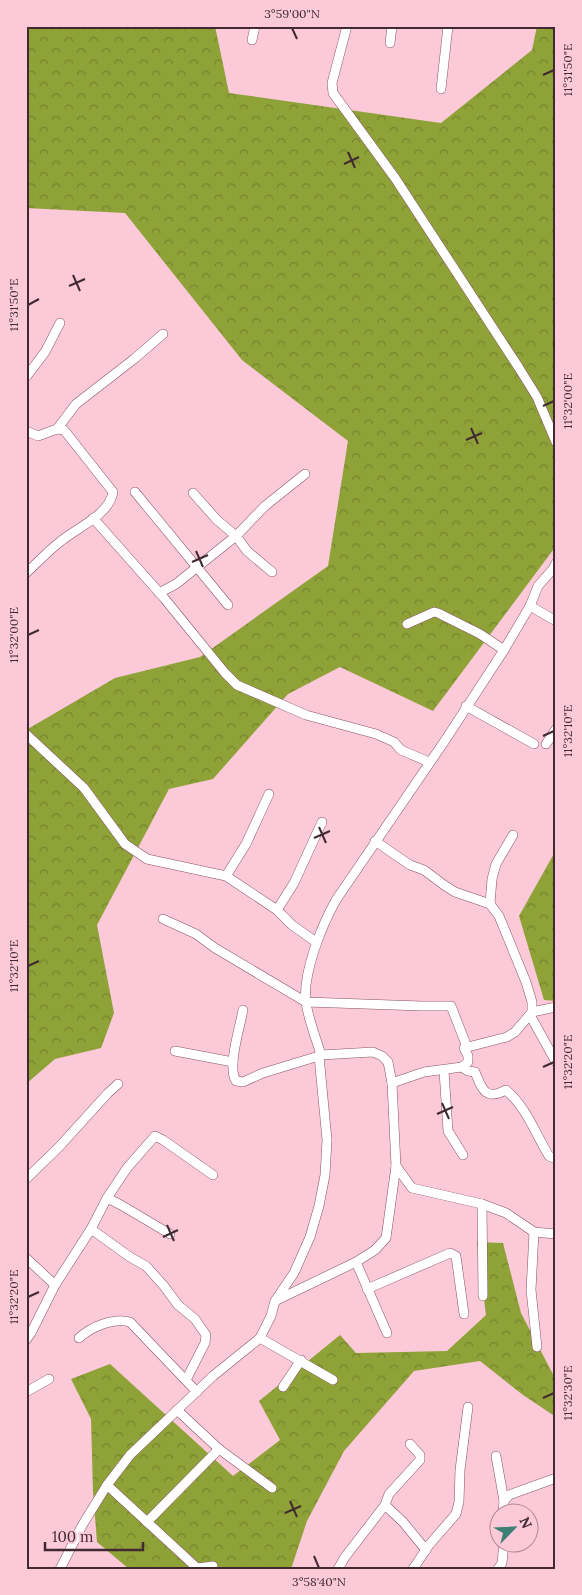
<svg xmlns="http://www.w3.org/2000/svg" width="582" height="1595" font-family="Lora,serif">
	<defs>
		<pattern id="forest-crowns" width="20" height="18" patternUnits="userSpaceOnUse" patternTransform="scale(1.25)"><rect width="20" height="18" fill="#8fa237"/><path d="M2 6a3 3 0 1 1 6 0M12 15a3 3 0 1 1 6 0" fill="none" stroke="#76842f"/></pattern>
	</defs>
	<rect width="100%" height="100%" fill="#fbc9d8"/>
	<g fill="url(#forest-crowns)">
		<polygon points="26,26 215,26 229,93 441,123 532,50 537,26 556,26 556,546 433,711 340,667 288,694 213,779 169,789 97,925 114,1013 101,1048 55,1059 26,1084 26,730 115,678 200,657 328,566 348,441 242,360 125,213 26,208"/>
		<polygon points="556,850 556,1001 544,1000 519,916"/>
		<polygon points="477,1242 503,1243 521,1313 556,1380 556,1417 523,1395 480,1361 414,1371 344,1451 307,1521 291,1569 129,1569 97,1542 93,1492 91,1419 71,1379 110,1364 233,1476 280,1440 259,1401 340,1335 356,1353 447,1351 486,1315"/>
	</g>
	<g fill="none" stroke-linecap="round" stroke-linejoin="round">
		<g stroke="#875364" stroke-width="10">
			<g id="minor">
				<polyline points="347,26 332,83 333,93 395,178 519,368 537,397 556,442"/>
				<polyline points="252,40 255,26"/>
				<polyline points="390,43 392,26"/>
				<polyline points="441,89 448,26"/>
				<polyline points="26,377 45,352 60,323"/>
				<polyline points="57,429 76,404 134,359 163,334"/>
				<path d="M26,431L38,436L57,429L64,430L113,492C109,515 78,527 61,541C49,550 38,562 26,573"/>
				<polyline points="135,492 228,605"/>
				<polyline points="193,493 217,520 236,536 247,551 272,572"/>
				<polyline points="93,518 164,598 225,673 237,685 306,715 376,734 394,742 401,750 429,762"/>
				<polyline points="159,593 176,584 236,536 265,506 305,474"/>
				<polyline points="530,606 556,621"/>
				<polyline points="407,624 434,612 438,613 480,634 504,650"/>
				<polyline points="466,706 534,744"/>
				<polyline points="26,734 84,788 125,844 147,859 226,876 277,910 292,925 316,942"/>
				<polyline points="546,744 556,729"/>
				<polyline points="375,841 410,865 424,870 444,885 455,892 490,904 499,916 526,982 532,1002 532,1012 515,1032 507,1037 464,1048 468,1056 468,1062 462,1067"/>
				<polyline points="226,876 246,844 269,794"/>
				<polyline points="490,904 492,879 496,864 513,835"/>
				<polyline points="277,910 294,883 322,822"/>
				<polyline points="163,919 196,934 215,948 306,1002 422,1006 451,1006 467,1047"/>
				<path d="M243,1010C240,1027 227,1067 236,1081L243,1082L263,1073L319,1056"/>
				<polyline points="532,1012 556,1007"/>
				<polyline points="530,1015 556,1062"/>
				<polyline points="175,1051 233,1062"/>
				<polyline points="444,1071 448,1131 463,1155"/>
				<path d="M392,1083L424,1072L462,1067L468,1071L475,1072C482,1089 485,1101 506,1090C527,1108 535,1133 549,1156L556,1159"/>
				<polyline points="396,1166 412,1188 482,1204 506,1213 534,1232 556,1234"/>
				<polyline points="26,1179 59,1147 108,1093 118,1084"/>
				<polyline points="107,1198 121,1205 170,1234"/>
				<polyline points="482,1204 483,1296"/>
				<polyline points="91,1229 130,1257 146,1266 164,1286 178,1305 195,1319 206,1335 205,1343 186,1380"/>
				<polyline points="534,1232 531,1290 537,1347"/>
				<polyline points="26,1258 55,1285"/>
				<polyline points="356,1262 387,1333"/>
				<polyline points="367,1289 450,1253 456,1256 464,1314"/>
				<polyline points="277,1300 356,1262 375,1250 386,1238 396,1166 392,1083 388,1062 382,1056 373,1052 321,1055"/>
				<path d="M79,1338C91,1327 114,1317 130,1322L197,1392"/>
				<polyline points="260,1338 333,1380"/>
				<polyline points="26,1340 31,1333 55,1285 91,1229 107,1198 127,1168 155,1136 163,1140 213,1175"/>
				<polyline points="283,1387 301,1360"/>
				<polyline points="26,1392 49,1379"/>
				<polyline points="177,1410 219,1449 272,1488"/>
				<polyline points="496,1456 504,1501"/>
				<polyline points="107,1485 197,1568 213,1566"/>
				<polyline points="385,1505 403,1522 426,1550"/>
				<polyline points="503,1512 504,1501 509,1495 556,1478"/>
				<polyline points="147,1522 219,1449"/>
				<path d="M60,1569L83,1524L107,1485L130,1455L213,1376L260,1338L271,1316L275,1301L294,1273L310,1237L319,1206L325,1175L327,1140L319,1056L321,1055C316,1038 309,1021 306,1003C302,974 322,925 336,900L446,739L504,650L530,606L538,586L553,569L556,563"/>
				<polyline points="338,1569 345,1557 385,1505 389,1494 420,1460 420,1455 410,1444"/>
				<polyline points="413,1569 429,1545 456,1514 459,1502 460,1470 468,1407"/>
				<polyline points="498,1569 502,1563 504,1542"/>
			</g>
		</g>
		<use href="#minor" stroke="#fff" stroke-width="9"/>
	</g>
	<path fill="none" stroke="#412931" stroke-width="2" d="M292,28L297,39M543,75L554,70M348,152L355,168M344,164L359,157M73,275L80,291M69,286L85,279M28,305L39,299M543,406L554,401M471,428L478,444M466,440L482,433M196,551L203,567M192,562L208,555M28,635L39,630M543,736L554,731M319,827L326,843M314,838L330,831M28,966L39,961M543,1067L554,1062M442,1103L449,1119M437,1114L453,1107M167,1225L174,1241M163,1237L178,1230M28,1297L39,1292M543,1398L554,1393M290,1501L297,1517M285,1513L301,1506M314,1556L319,1568"/>
	<rect width="582" height="1595" fill="none" stroke="#fbc9d8" stroke-width="55"/>
	<g transform="translate(514 1528) rotate(66)"><circle r="24" fill="#fbc9d8" stroke="#b18995"/>
	<path d="M0-4L9 19L0 12L-9 19Z" fill="#3d8073"/>
	<text y="-8" font-size="14" font-weight="bold" text-anchor="middle" fill="#412931">N</text>
	</g>
	<path d="M45 1542v8h98v-8" fill="none" stroke="#412931" stroke-width="2.5"/>
	<text x="52" y="1542" font-size="15" fill="#412931" stroke="#fbc9d8" stroke-width="4" paint-order="stroke">100 m</text>
	<rect x="28" y="28" width="526" height="1540" fill="none" stroke="#412931" stroke-width="2"/>
	<g font-size="12" text-anchor="middle" fill="#412931">
		<text x="292" y="18">3°59'00"N</text>
		<text transform="translate(568 70) rotate(-90)" y="4">11°31'50"E</text>
		<text transform="translate(14 305) rotate(-90)" y="4">11°31'50"E</text>
		<text transform="translate(568 401) rotate(-90)" y="4">11°32'00"E</text>
		<text transform="translate(14 635) rotate(-90)" y="4">11°32'00"E</text>
		<text transform="translate(568 731) rotate(-90)" y="4">11°32'10"E</text>
		<text transform="translate(14 966) rotate(-90)" y="4">11°32'10"E</text>
		<text transform="translate(568 1062) rotate(-90)" y="4">11°32'20"E</text>
		<text transform="translate(14 1297) rotate(-90)" y="4">11°32'20"E</text>
		<text transform="translate(568 1393) rotate(-90)" y="4">11°32'30"E</text>
		<text x="319" y="1586">3°58'40"N</text>
	</g>
</svg>
